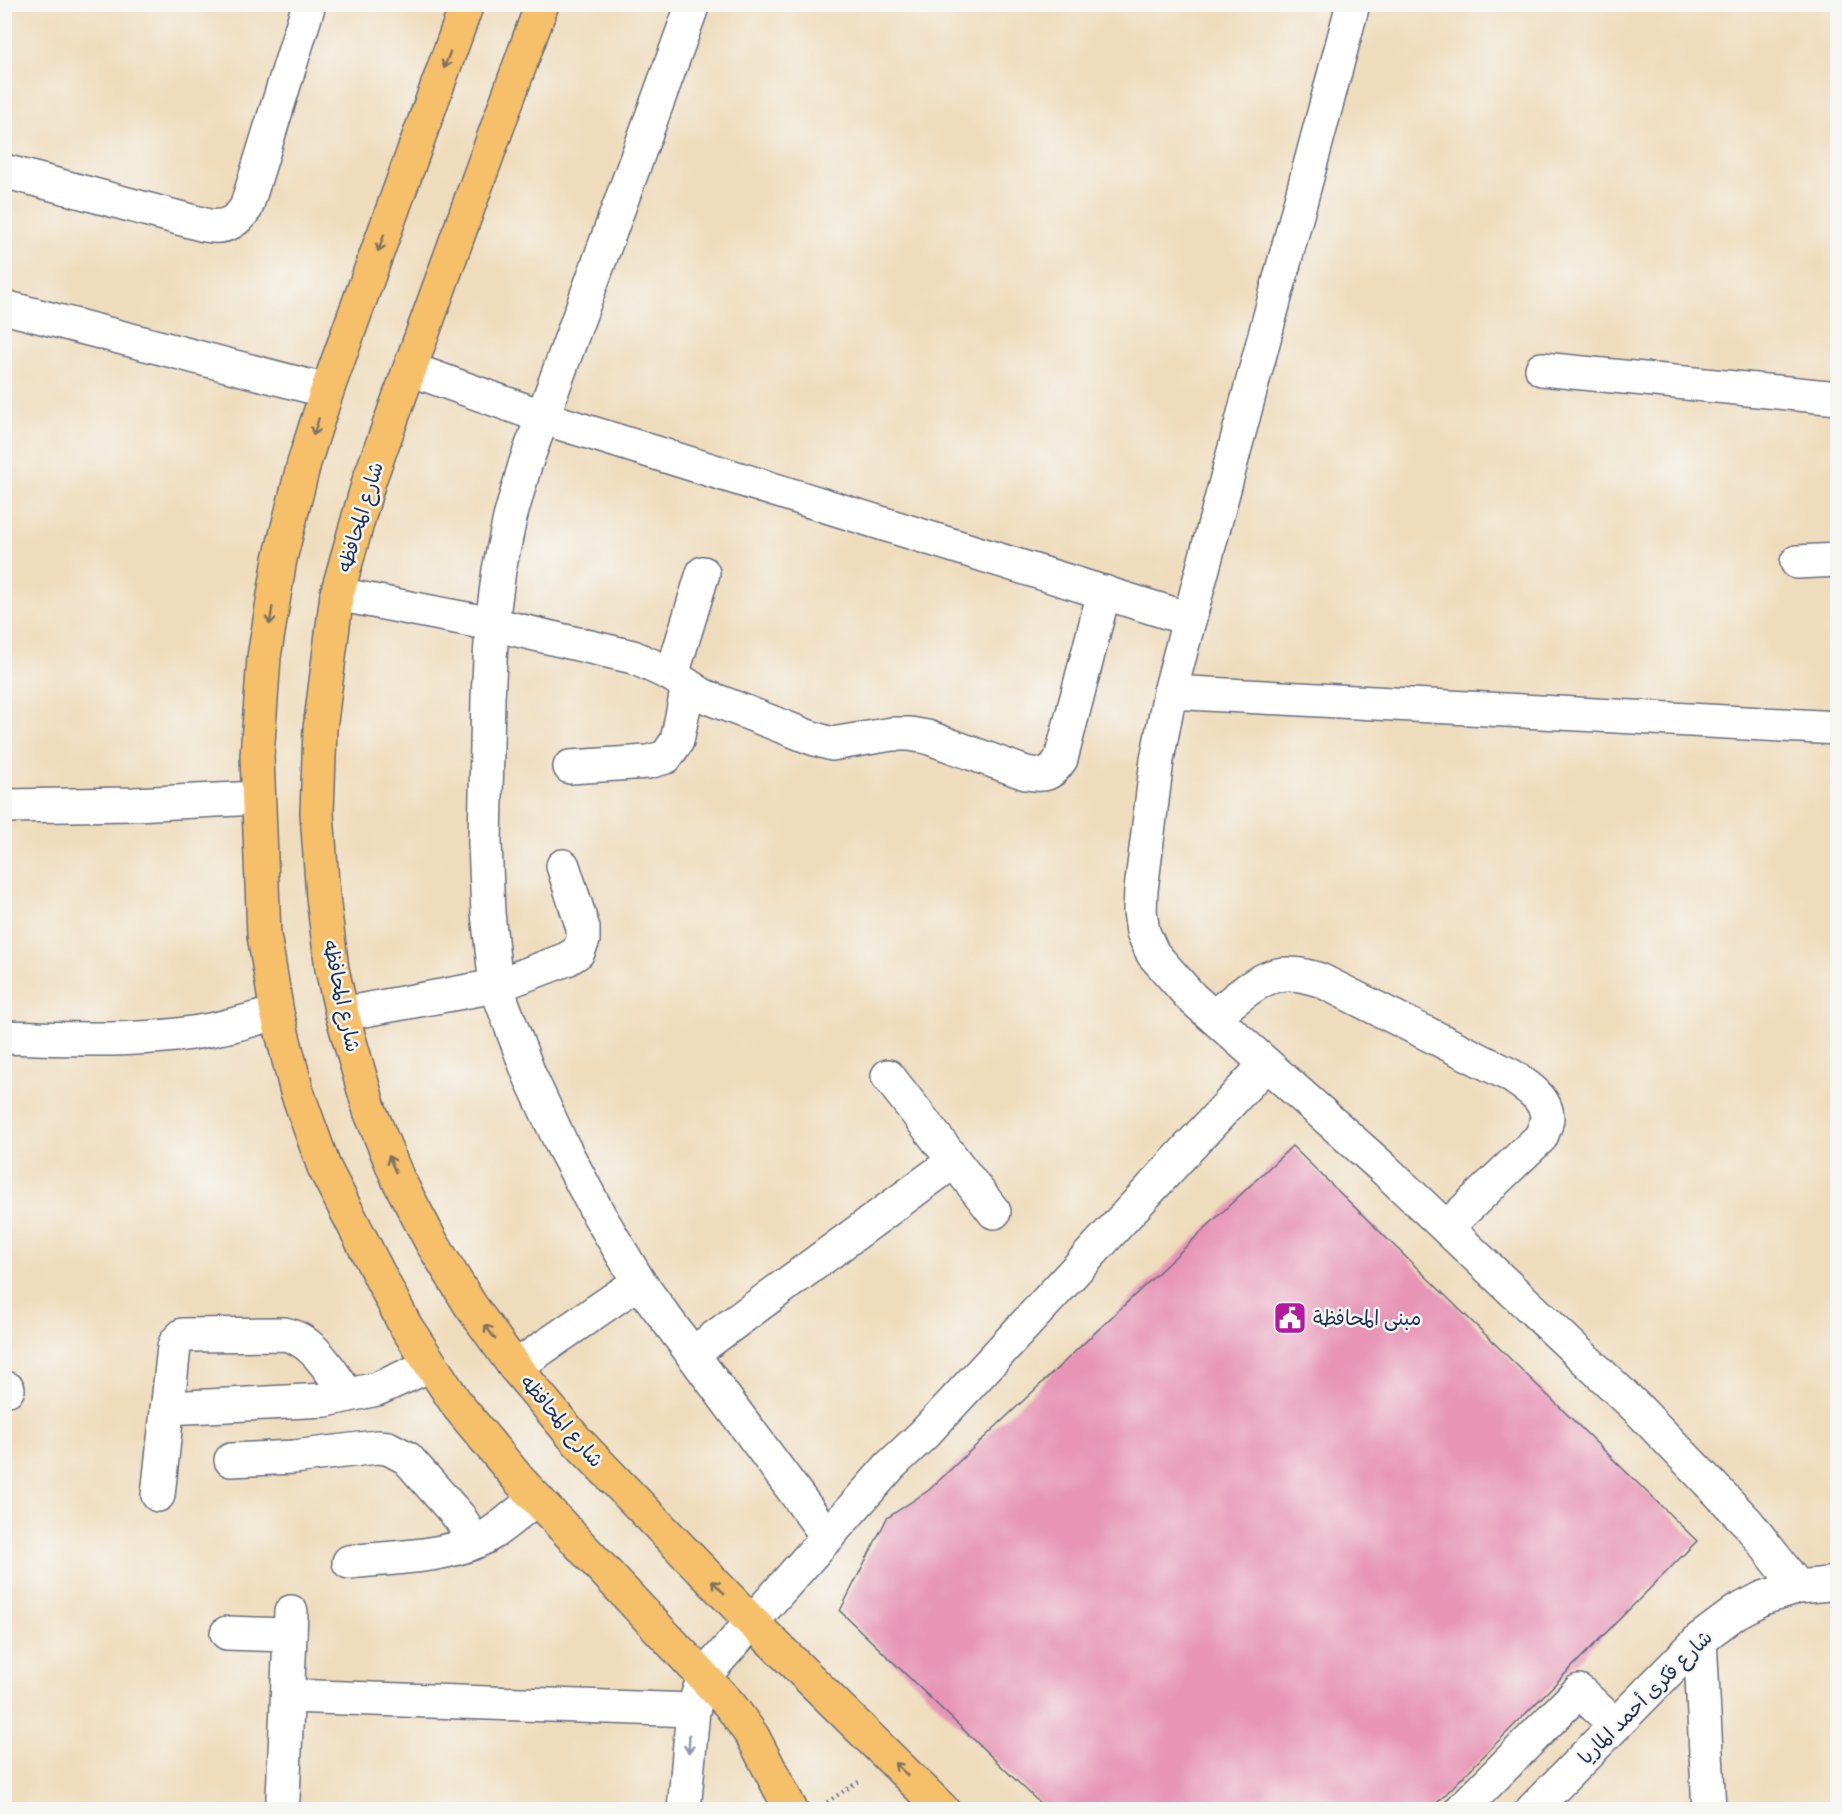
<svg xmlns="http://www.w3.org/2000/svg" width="1842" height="1814" font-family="Dekko,'Playpen Sans Arabic',sans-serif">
	<rect width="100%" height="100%" fill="#f6f6f2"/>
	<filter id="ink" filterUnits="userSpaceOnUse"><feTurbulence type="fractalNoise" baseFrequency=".0167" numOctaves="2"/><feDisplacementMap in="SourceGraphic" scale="12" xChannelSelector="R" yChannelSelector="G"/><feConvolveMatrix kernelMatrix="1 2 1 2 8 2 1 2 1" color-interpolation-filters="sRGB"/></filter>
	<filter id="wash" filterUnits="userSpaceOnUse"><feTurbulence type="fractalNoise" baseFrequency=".008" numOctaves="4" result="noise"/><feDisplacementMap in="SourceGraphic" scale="24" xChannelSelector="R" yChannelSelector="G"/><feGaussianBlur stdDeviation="1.35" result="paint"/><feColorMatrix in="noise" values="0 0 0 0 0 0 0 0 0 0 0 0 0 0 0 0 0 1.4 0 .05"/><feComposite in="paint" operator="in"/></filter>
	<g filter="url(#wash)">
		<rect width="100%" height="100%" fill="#efdcbc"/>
		<g id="blocks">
			<polygon fill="#e794b5" points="1292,1146 1697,1541 1430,1810 1047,1810 840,1611 887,1518 929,1490"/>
		</g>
	</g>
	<g filter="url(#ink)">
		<use href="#blocks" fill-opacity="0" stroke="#656c7f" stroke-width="1.5"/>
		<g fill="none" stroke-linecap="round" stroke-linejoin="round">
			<g stroke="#656c7f" stroke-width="36">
				<g id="minor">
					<polyline points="693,4 525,465 510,518 499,570 492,624 488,698 485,843 488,913 496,986 529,1074 561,1143 599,1215 639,1282 828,1537"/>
					<polyline points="1353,4 1170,692 1157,760 1141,890 1140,911 1143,932 1153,954 1191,997 1383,1168 1638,1409 1747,1522 1798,1587"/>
					<path d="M4,171L205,225C223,229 235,224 246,208L309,4"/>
					<polyline points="4,307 327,391"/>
					<polyline points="410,369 563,424 1189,619"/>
					<polyline points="1542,369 1838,398"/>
					<polyline points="1797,562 1838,560"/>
					<path d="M337,594L492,624L633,657L672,675L702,695L812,738L832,744L892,734H910L927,737L1026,773C1046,776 1050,775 1061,759L1104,592"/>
					<polyline points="672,675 703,573"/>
					<polyline points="1170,692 1838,728"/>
					<polyline points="570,767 648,762 666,757 677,741 688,686"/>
					<polyline points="4,806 134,804 258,798"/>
					<polyline points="342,1014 496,986 567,959 578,952 583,940 583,928 563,866"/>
					<path d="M1214,1016C1233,1002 1254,980 1278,975C1292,972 1307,976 1320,980L1510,1075C1525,1085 1547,1098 1547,1118C1547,1124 1543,1131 1541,1137L1447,1227"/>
					<path d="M4,1037C72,1039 153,1043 219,1028C238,1024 258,1018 277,1013"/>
					<polyline points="888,1076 994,1212"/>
					<polyline points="692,1354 954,1161"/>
					<polyline points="515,1367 639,1282"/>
					<polyline points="4,1388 8,1389"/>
					<polyline points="167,1408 326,1400 377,1389 431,1365"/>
					<polyline points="231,1460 294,1457 377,1447 388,1448 407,1458 460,1518 467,1530 470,1544"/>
					<path d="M158,1495L174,1347L176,1342L183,1335L284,1334C314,1339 331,1373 348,1395"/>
					<path d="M349,1562C392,1557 451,1558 489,1535C505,1525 521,1511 536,1498"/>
					<polyline points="227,1633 290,1635"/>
					<polyline points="1700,1639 1709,1810"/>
					<polyline points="288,1696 693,1710"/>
					<polyline points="283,1798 291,1612"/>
					<polyline points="684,1810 693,1710 704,1676 890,1466 924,1434 1266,1064"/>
					<polyline points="1461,1810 1579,1691 1615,1725"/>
					<polyline points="1532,1810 1700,1639 1736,1612 1763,1598 1798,1587 1838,1583"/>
				</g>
			</g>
			<g stroke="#656c7f" stroke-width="36">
				<g id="major">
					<polyline points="467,4 327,391 304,463 280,559 264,657 257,756 264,935 277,1013 297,1092 324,1167 405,1325 458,1406 520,1481 730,1705 753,1737 791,1810"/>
					<polyline points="542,4 369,481 337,594 320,729 317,813 323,897 332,969 342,1014 370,1111 398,1179 432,1243 471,1306 515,1367 577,1441 751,1621 943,1810"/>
				</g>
			</g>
			<polyline stroke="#656c7f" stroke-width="4" stroke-dasharray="1.5 4.5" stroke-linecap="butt" points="827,1802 861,1780"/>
			<use href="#minor" stroke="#fff" stroke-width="33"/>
			<use href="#major" stroke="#f6c06b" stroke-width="33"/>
		</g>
		<defs><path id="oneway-shaft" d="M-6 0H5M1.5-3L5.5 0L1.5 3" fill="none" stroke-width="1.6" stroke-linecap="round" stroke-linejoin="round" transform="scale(1.5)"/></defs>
		<g stroke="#7e7064">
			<use href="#oneway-shaft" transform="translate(447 60) rotate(110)"/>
			<use href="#oneway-shaft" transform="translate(381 243) rotate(110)"/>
			<use href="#oneway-shaft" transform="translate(316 427) rotate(108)"/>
			<use href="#oneway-shaft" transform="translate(271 616) rotate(99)"/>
			<use href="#oneway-shaft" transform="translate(392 1164) rotate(-113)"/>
			<use href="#oneway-shaft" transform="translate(490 1332) rotate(-126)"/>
			<use href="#oneway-shaft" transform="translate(718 1587) rotate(-134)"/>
			<use href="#oneway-shaft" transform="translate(901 1769) rotate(-136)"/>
		</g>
		<use stroke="#8d97ae" href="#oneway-shaft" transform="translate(689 1744) rotate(93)"/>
	</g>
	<defs>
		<g id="civic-square" transform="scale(1.725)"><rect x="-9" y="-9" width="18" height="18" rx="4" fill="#b5179e" stroke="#f6f6f2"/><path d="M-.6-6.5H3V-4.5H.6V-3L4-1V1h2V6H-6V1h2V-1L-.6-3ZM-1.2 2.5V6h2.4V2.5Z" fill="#fff"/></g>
	</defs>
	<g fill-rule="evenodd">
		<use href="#civic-square" x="1290" y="1318"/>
	</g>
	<g text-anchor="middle" stroke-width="5" stroke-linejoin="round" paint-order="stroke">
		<g font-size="20" fill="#1b2f5e" stroke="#f6f6f2">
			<text transform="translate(360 517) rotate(-73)" y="7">شارع المحافظه</text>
			<text transform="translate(342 996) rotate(78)" y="7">شارع المحافظه</text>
			<text transform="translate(562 1421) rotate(49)" y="7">شارع المحافظه</text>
			<text transform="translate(1645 1697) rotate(-45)" y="7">شارع فكرى أحمد الماريا</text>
		</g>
		<g font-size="20" fill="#1b2f5e" stroke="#f6f6f2" text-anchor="start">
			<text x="1313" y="1325">مبنى المحافظة</text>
		</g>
	</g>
	<rect width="1842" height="1814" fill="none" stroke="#f6f6f2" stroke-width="24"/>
</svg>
